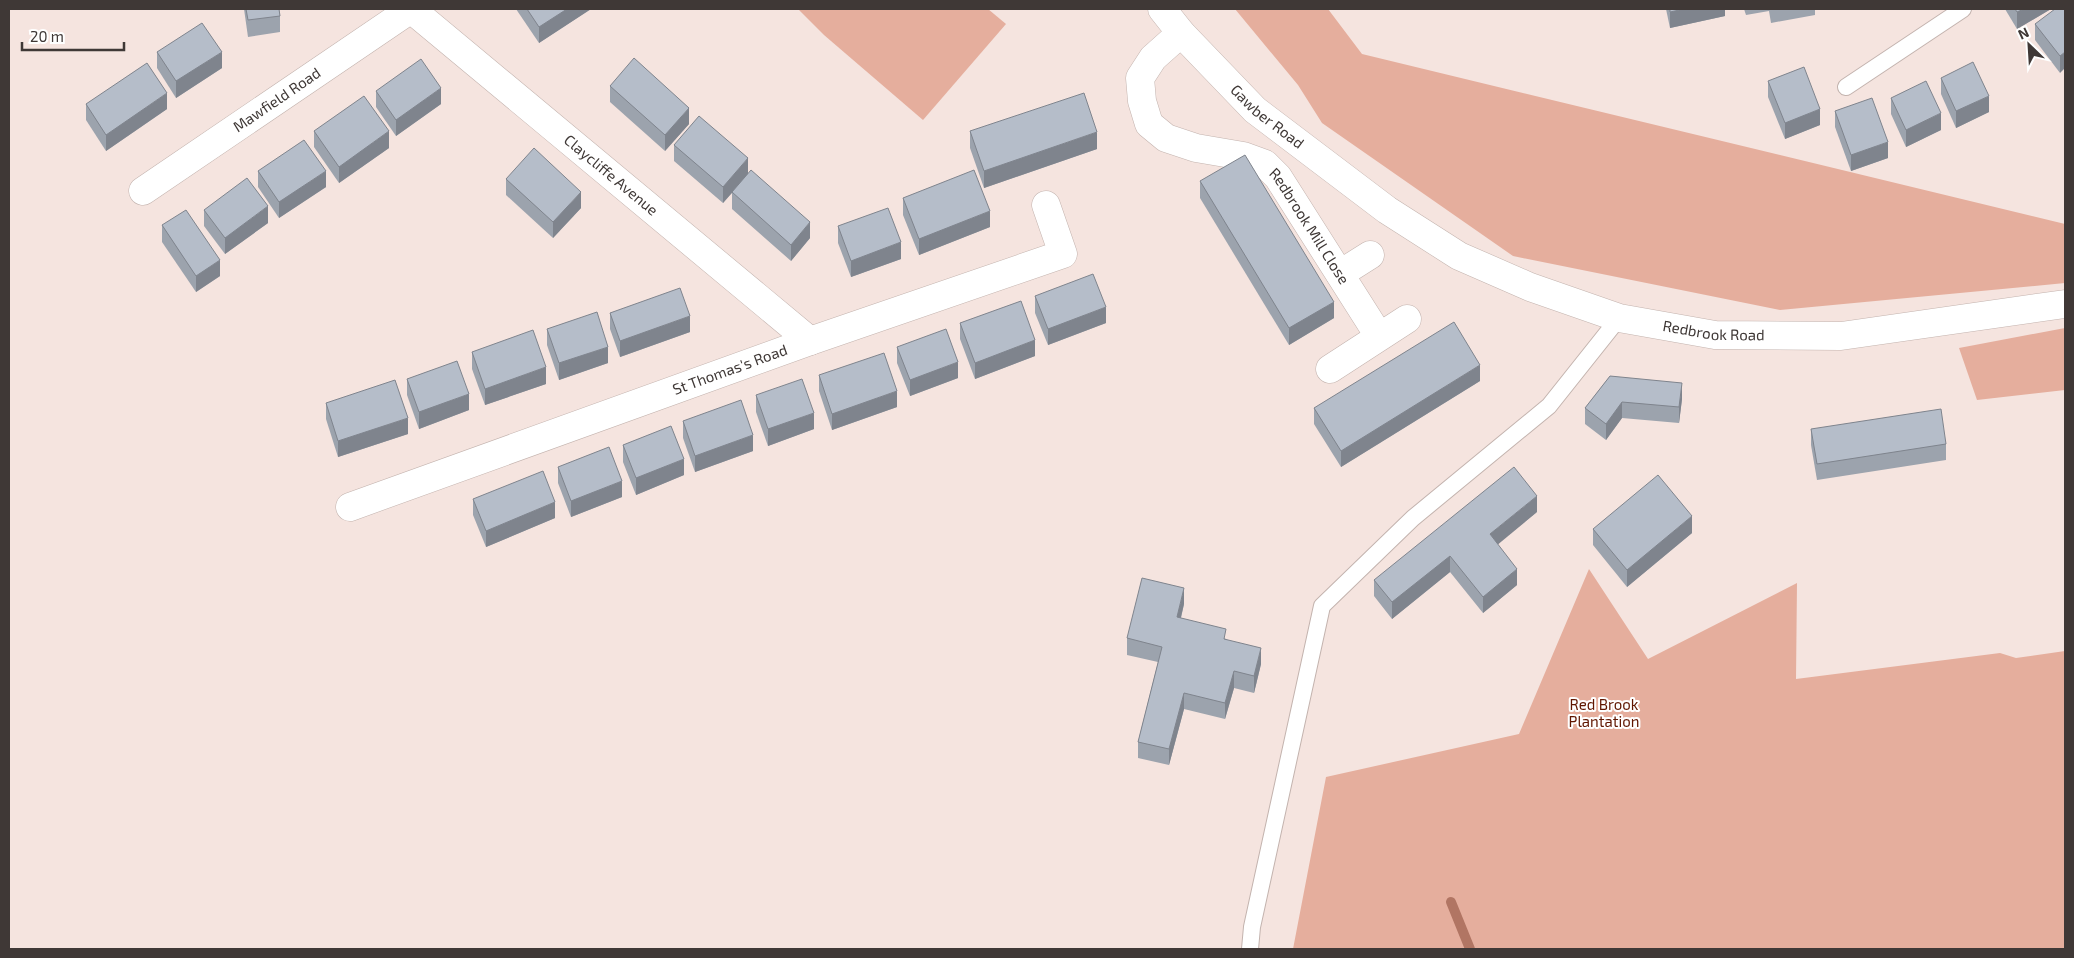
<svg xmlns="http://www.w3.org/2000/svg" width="2074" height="958" font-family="'Exo 2',sans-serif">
	<rect width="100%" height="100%" fill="#f5e4df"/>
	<g fill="#e5ae9d">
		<polygon points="798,9 988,9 1006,24 923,120 824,35"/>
		<polygon points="1235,9 1328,9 1362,54 2065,224 2065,283 1780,310 1513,256 1322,123 1298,85"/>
		<polygon points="2065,328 2065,390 1977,400 1959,348"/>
		<polygon points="1589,569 1648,659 1797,583 1796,679 2000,653 2016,658 2065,651 2065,949 1293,949 1326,777 1519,734"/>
	</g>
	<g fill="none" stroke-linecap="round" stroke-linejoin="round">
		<polyline stroke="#b17563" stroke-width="10" points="1451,902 1470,949"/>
		<g stroke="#c3b3ae" stroke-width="18">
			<g id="service">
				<polyline points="1846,87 1963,9"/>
				<polyline points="1250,949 1252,927 1322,606 1413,518 1549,406 1619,318"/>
			</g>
		</g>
		<g stroke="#c3b3ae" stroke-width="29">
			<g id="minor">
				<path id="s1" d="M411,9L810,341"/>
				<path id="s2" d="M1181,33L1153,58L1140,78L1142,101L1149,124L1166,138L1196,148L1243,156L1265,164L1278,177L1379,336"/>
				<path id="s3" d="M143,191L411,9"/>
				<polyline points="1340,274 1370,255"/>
				<polyline points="1330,369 1407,319"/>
				<path id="s4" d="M350,507L810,341L1063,254L1046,205"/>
			</g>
		</g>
		<g stroke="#c3b3ae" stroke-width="29">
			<g id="tertiary">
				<path id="s5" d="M1162,9L1181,33L1255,110L1387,210L1459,256L1530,287L1619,318L1715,335L1841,336L2065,304"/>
			</g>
		</g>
		<use href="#service" stroke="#fff" stroke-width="16"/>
		<use href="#minor" stroke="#fff" stroke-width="28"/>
		<use href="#tertiary" stroke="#fff" stroke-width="28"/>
	</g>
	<g fill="#9ca3ad">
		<polygon points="244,9 279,9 280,16 280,32 248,37"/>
		<polygon points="516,9 591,9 539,43"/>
		<polygon points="1666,9 1725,9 1725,16 1670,28"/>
		<polygon points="1744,9 1815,9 1815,15 1771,23 1769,11 1746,15"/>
		<polygon points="2005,9 2051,9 2017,29"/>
		<polygon points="2065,9 2060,73 2035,40 2035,24"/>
		<polygon points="157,52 222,68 176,98 157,68"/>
		<polygon points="1941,78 1989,112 1956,128 1941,94"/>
		<polygon points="1768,81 1820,125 1785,139 1768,97"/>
		<polygon points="610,86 689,124 665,151 610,102"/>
		<polygon points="376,91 441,104 396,136 376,107"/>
		<polygon points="1891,98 1941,130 1906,147 1891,114"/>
		<polygon points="86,104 167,109 106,151 86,120"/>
		<polygon points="1835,111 1888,158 1851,171 1835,127"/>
		<polygon points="314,131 389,148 339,183 314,147"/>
		<polygon points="970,131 1097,149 984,188 970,148"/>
		<polygon points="674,145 748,174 810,238 791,261 732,209 732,193 723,203 674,161"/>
		<polygon points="258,171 326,187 279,218 258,187"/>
		<polygon points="506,179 581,208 553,238 506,195"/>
		<polygon points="1200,181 1334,318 1289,345 1200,198"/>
		<polygon points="903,198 990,227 919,255 903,215"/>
		<polygon points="204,210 268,223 225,254 204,226"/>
		<polygon points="162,225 220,276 196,292 162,242"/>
		<polygon points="838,226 901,259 851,277 838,243"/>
		<polygon points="1035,296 1106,323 1048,345 1035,313"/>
		<polygon points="610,313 690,332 620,357 610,329"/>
		<polygon points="960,323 1035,356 975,379 960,339"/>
		<polygon points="547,329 608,363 559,380 547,345"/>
		<polygon points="897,347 958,378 910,396 897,363"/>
		<polygon points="472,352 546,384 485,405 472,369"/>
		<polygon points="819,375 897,407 832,430 819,391"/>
		<polygon points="1610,376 1682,399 1679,423 1622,418 1606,440 1585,424 1585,408"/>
		<polygon points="407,379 469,410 419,429 407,395"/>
		<polygon points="1480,381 1341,467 1314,424 1314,408"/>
		<polygon points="756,395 814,429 768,446 756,412"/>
		<polygon points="326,403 408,434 338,457 326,419"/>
		<polygon points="683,421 753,451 695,472 683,438"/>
		<polygon points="1811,429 1946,444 1946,460 1817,480 1811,445"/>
		<polygon points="623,445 684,475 636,495 623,462"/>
		<polygon points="558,467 622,497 571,517 558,483"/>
		<polygon points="473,499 555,518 486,547 473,515"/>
		<polygon points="1537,512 1497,544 1517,585 1483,613 1450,572 1392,619 1374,596 1374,580"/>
		<polygon points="1593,529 1692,533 1627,587 1593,545"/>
		<polygon points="1184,604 1181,618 1226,639 1261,664 1254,693 1234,688 1225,719 1184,709 1169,765 1138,758 1138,742 1158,662 1127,655 1127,638"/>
	</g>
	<g fill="#7f848d">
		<polygon points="567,9 591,9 539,43 539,27"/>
		<polygon points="1684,9 1725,9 1725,16 1670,28 1670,12"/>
		<polygon points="2024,9 2051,9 2017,29 2017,12"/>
		<polygon points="222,52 222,68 176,98 176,81"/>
		<polygon points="2065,52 2065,68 2060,73 2060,56"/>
		<polygon points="441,88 441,104 396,136 396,120"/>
		<polygon points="167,93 167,109 106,151 106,135"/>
		<polygon points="1989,96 1989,112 1956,128 1956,111"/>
		<polygon points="689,108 689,124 665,151 665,135"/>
		<polygon points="1820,109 1820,125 1785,139 1785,123"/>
		<polygon points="1941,113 1941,130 1906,147 1906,130"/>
		<polygon points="389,131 389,148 339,183 339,167"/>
		<polygon points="1097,132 1097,149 984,188 984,171"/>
		<polygon points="1888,142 1888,158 1851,171 1851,155"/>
		<polygon points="748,158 748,174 723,203 723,187"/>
		<polygon points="326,171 326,187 279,218 279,202"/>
		<polygon points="581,192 581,208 553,238 553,222"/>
		<polygon points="268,206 268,223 225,254 225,238"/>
		<polygon points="990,211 990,227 919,255 919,239"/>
		<polygon points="810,222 810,238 791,261 791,245"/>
		<polygon points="901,242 901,259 851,277 851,261"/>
		<polygon points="220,260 220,276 196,292 196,276"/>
		<polygon points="1334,302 1334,318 1289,345 1289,328"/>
		<polygon points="1106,307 1106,323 1048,345 1048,329"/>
		<polygon points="690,316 690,332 620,357 620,341"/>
		<polygon points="1035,340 1035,356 975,379 975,363"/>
		<polygon points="608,347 608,363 559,380 559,363"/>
		<polygon points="958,362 958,378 910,396 910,380"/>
		<polygon points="1480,365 1480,381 1341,467 1341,451"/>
		<polygon points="546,367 546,384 485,405 485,389"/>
		<polygon points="1682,383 1682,399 1679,423 1679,407"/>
		<polygon points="897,391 897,407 832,430 832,414"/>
		<polygon points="469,394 469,410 419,429 419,412"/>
		<polygon points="1622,402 1622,418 1606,440 1606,424"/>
		<polygon points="814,413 814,429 768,446 768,429"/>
		<polygon points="408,418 408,434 338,457 338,441"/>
		<polygon points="753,435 753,451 695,472 695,456"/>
		<polygon points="684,459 684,475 636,495 636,478"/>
		<polygon points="622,481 622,497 571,517 571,501"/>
		<polygon points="1537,496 1537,512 1490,551 1490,534"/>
		<polygon points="555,502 555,518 486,547 486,531"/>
		<polygon points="1692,516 1692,533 1627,587 1627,570"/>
		<polygon points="1450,556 1450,572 1392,619 1392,602"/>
		<polygon points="1517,569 1517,585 1483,613 1483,597"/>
		<polygon points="1184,588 1184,604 1177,633 1177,617"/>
		<polygon points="1261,648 1261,664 1254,693 1254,676"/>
		<polygon points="1234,671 1234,688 1225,719 1225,703"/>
		<polygon points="1184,693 1184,709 1169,765 1169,749"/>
	</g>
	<g fill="#b5bdc9" stroke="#7f848d">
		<polygon points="246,9 279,9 280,16 248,20"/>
		<polygon points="527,9 567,9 539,27"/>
		<polygon points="1670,9 1684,9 1670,12"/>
		<polygon points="2015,9 2024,9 2017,12"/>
		<polygon points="2055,9 2065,9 2065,52 2060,56 2035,24"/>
		<polygon points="202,23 222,52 176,81 157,52"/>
		<polygon points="634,58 689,108 665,135 610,86"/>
		<polygon points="421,59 441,88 396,120 376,91"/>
		<polygon points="1973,62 1989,96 1956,111 1941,78"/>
		<polygon points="147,63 167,93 106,135 86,104"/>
		<polygon points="1804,67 1820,109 1785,123 1768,81"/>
		<polygon points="1926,81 1941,113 1906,130 1891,98"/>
		<polygon points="1084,93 1097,132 984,171 970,131"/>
		<polygon points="364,96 389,131 339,167 314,131"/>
		<polygon points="1872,98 1888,142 1851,155 1835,111"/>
		<polygon points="699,116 748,158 723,187 674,145"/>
		<polygon points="304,140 326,171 279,202 258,171"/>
		<polygon points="534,148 581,192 553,222 506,179"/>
		<polygon points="1245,155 1334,302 1289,328 1200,181"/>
		<polygon points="751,170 810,222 791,245 732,192"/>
		<polygon points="974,170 990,211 919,239 903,198"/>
		<polygon points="247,178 268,206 225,238 204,210"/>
		<polygon points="888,208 901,242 851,261 838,226"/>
		<polygon points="186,210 220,260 196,276 162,225"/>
		<polygon points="1093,274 1106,307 1048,329 1035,296"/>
		<polygon points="680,288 690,316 620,341 610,313"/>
		<polygon points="1021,301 1035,340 975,363 960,323"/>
		<polygon points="597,312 608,347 559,363 547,329"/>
		<polygon points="1454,322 1480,365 1341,451 1314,408"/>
		<polygon points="946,329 958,362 910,380 897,347"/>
		<polygon points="533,330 546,367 485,389 472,352"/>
		<polygon points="884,353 897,391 832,414 819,375"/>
		<polygon points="457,361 469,394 419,412 407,379"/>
		<polygon points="1610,376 1682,383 1679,407 1622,402 1606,424 1585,408"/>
		<polygon points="802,379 814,413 768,429 756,395"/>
		<polygon points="395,380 408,418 338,441 326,403"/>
		<polygon points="741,400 753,435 695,456 683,421"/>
		<polygon points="1941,409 1946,444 1817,464 1811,429"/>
		<polygon points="671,426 684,459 636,478 623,445"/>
		<polygon points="609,447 622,481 571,501 558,467"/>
		<polygon points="1514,467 1537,496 1490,534 1517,569 1483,597 1450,556 1392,602 1374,580"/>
		<polygon points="543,471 555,502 486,531 473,499"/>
		<polygon points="1658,475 1692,516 1627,570 1593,529"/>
		<polygon points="1142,578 1184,588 1177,617 1226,629 1224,639 1261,648 1254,676 1234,671 1225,703 1184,693 1169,749 1138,742 1162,647 1127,638"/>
	</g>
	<g text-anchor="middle" stroke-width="4" stroke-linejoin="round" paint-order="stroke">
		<g font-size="15" fill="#3f3836" stroke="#fff">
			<text dy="5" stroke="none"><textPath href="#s3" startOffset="162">Mawfield Road</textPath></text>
			<text dy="5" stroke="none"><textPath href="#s5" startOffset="151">Gawber Road</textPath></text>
			<text dy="5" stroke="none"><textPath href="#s1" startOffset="260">Claycliffe Avenue</textPath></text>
			<text dy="5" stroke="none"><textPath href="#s2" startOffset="310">Redbrook Mill Close</textPath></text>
			<text dy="5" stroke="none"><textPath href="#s5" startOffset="656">Redbrook Road</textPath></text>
			<text dy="5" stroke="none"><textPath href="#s4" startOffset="404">St Thomas's Road</textPath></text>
		</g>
		<g font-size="15" fill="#601600" stroke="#fff">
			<text x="1604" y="710">Red Brook<tspan x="1604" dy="17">Plantation</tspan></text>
		</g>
	</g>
	<rect width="2074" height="958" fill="none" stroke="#3f3836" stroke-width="20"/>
	<g transform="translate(2029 45) rotate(335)" stroke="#ffffff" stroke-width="4" paint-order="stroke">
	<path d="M0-4L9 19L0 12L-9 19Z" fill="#3f3836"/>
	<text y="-8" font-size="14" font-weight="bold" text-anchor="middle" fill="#3f3836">N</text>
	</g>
	<path d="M22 42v8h102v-8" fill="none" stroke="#3f3836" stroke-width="2.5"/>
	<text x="30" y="42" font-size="15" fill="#3f3836" stroke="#ffffff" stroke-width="4" paint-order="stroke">20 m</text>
</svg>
